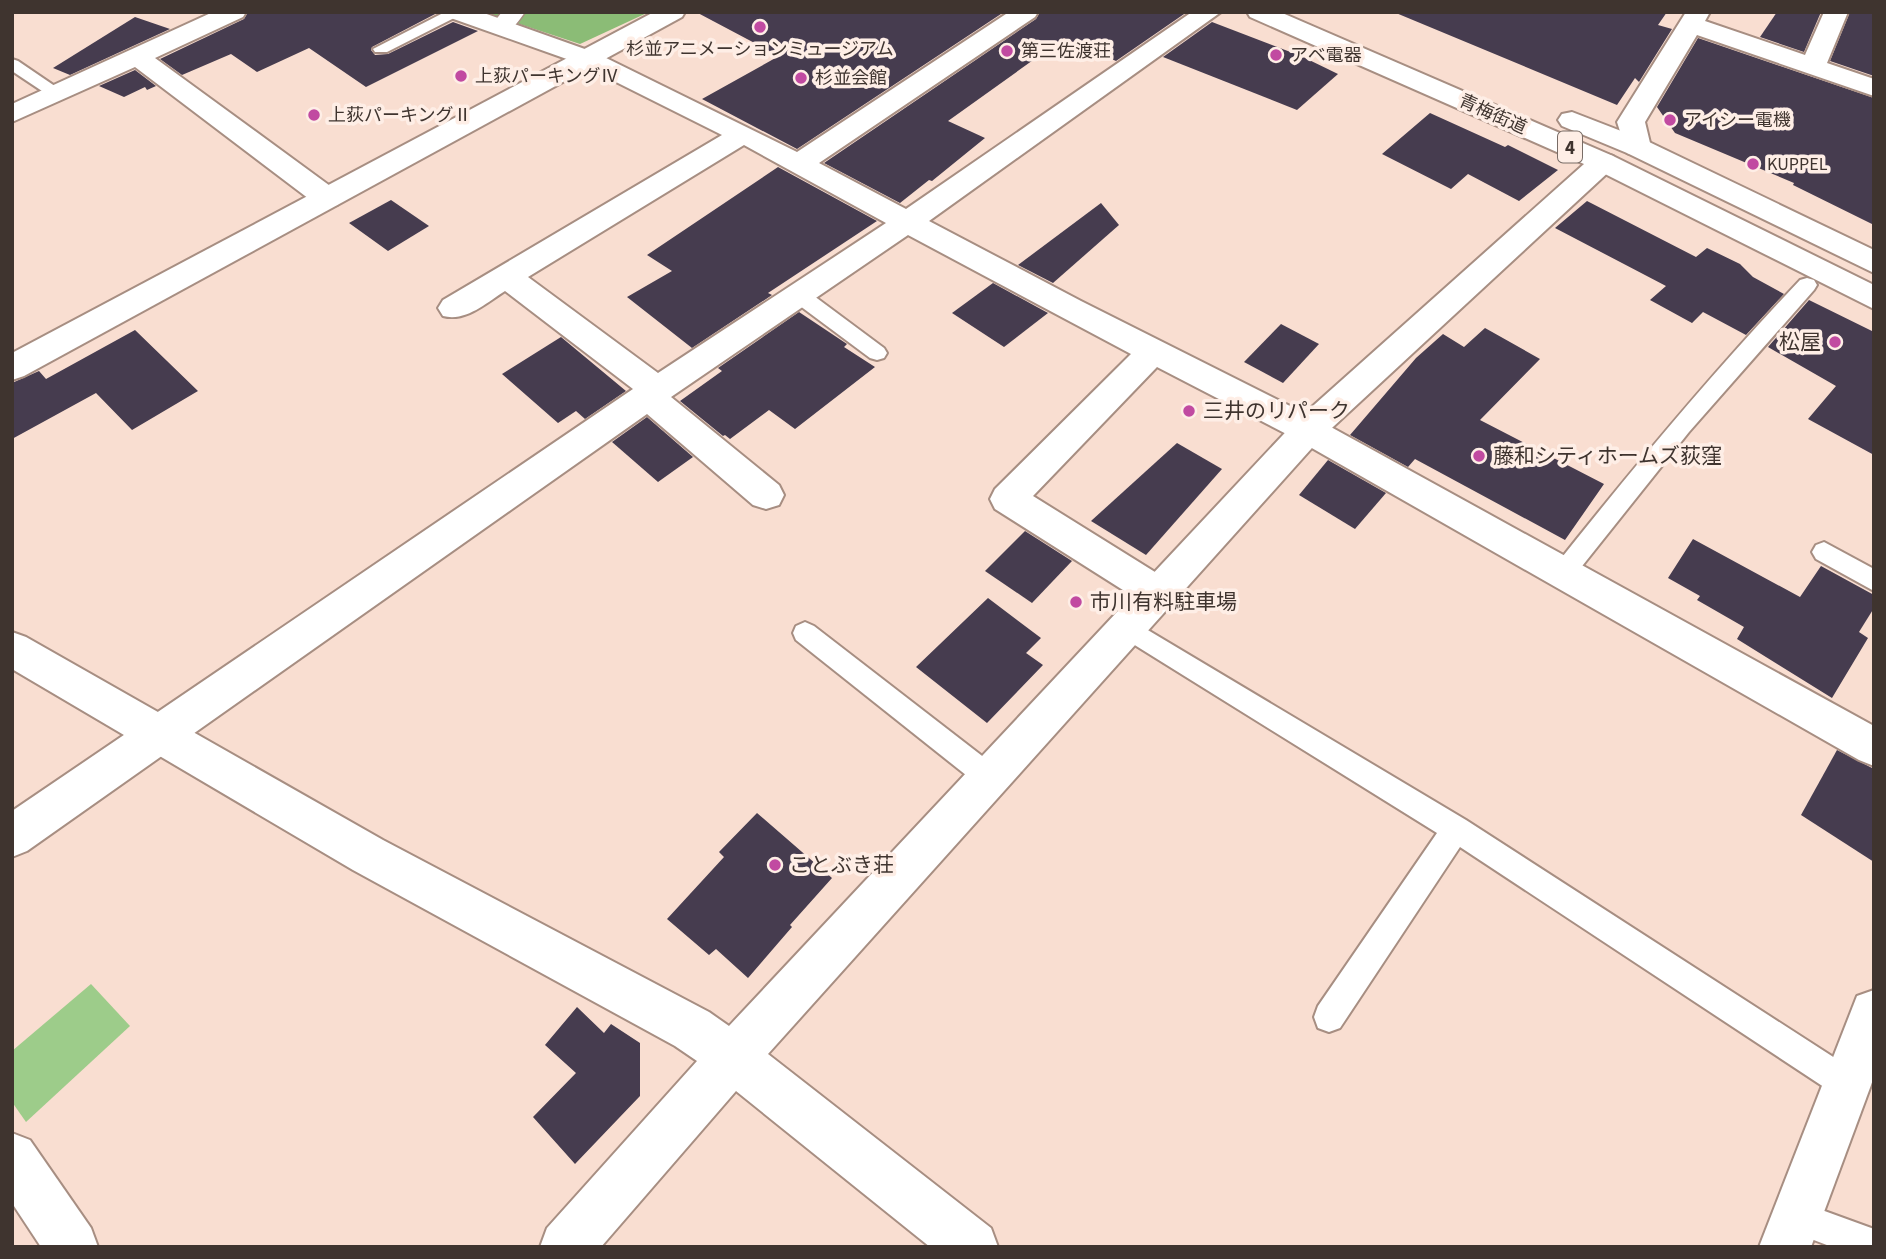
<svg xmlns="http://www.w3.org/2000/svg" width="1886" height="1259" font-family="'Source Sans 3','Noto Sans JP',sans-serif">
	<rect width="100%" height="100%" fill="#f9ded1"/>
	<polygon fill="#9dcc8a" points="91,984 130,1026 26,1122 12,1102 12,1051"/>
	<polygon fill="#8bbc76" points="483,12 649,12 580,44"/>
	<g fill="#463c4f">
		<polygon points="248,12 439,12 372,47 371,50 375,55 388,54 453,22 478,31 366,87 309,48 257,72 231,54 182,75 160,59 244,19"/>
		<polygon points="696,12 1004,12 797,149 702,99 779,56"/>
		<polygon points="1040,12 1187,12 1116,61 1064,38 948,121 985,138 932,181 929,180 900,203 824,163 1036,19"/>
		<polygon points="1667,12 1658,25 1672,29 1639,82 1635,78 1617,105 1396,13"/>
		<polygon points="1777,12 1821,12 1804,52 1760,37"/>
		<polygon points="1850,12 1874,12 1874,76 1830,61"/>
		<polygon points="135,17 170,29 70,75 53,68"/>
		<polygon points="1212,22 1301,56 1338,74 1297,110 1163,57"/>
		<polygon points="1698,38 1874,98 1874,225 1793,185 1794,183 1675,133 1657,107"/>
		<polygon points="135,70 156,86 147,90 145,87 124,97 99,86"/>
		<polygon points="1430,113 1505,147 1508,145 1558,170 1519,201 1468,174 1451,189 1382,154"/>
		<polygon points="778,167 877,221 768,293 772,295 692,348 627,297 672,271 647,255"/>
		<polygon points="391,200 429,226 388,251 349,223"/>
		<polygon points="1587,201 1696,257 1707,248 1740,264 1753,277 1784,294 1746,335 1703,312 1692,323 1650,300 1666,286 1555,228"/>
		<polygon points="1101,203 1119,225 1053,283 1018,265"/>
		<polygon points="993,283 1048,313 1004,347 952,313"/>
		<polygon points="1809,300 1874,332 1874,455 1808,419 1836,386 1768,347"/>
		<polygon points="799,312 847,344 844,347 875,367 795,429 769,410 730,439 725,435 723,436 680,401 722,371 718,368"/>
		<polygon points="1281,324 1319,344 1283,383 1244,362"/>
		<polygon points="1485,328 1540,359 1480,420 1604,484 1565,540 1415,459 1408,467 1350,435 1416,358 1443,334 1464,347"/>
		<polygon points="135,330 198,391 132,430 96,393 12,439 12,383 39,371 46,379"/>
		<polygon points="561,337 626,391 585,419 576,411 558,423 502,374"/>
		<polygon points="647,417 693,457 658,482 612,442"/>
		<polygon points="1177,443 1222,469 1146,555 1091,521"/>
		<polygon points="1328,460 1386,493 1355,529 1299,495"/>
		<polygon points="1025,531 1072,561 1032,603 985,571"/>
		<polygon points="1693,539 1800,597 1821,566 1874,595 1874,608 1859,632 1868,638 1832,698 1737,639 1744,627 1697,600 1700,596 1668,578"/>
		<polygon points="988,598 1041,638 1026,653 1043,665 987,723 916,667"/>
		<polygon points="1837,750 1874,769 1874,862 1801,815"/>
		<polygon points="757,813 832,878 790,925 792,927 748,978 716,949 709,955 667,919 724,857 719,852"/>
		<polygon points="577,1007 604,1033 611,1024 640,1043 640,1096 575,1164 533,1117 576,1073 545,1045"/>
	</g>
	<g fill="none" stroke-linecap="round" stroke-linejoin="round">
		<g stroke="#a78e82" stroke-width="4">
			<g id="service">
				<polygon points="445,12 466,12 387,52 375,52 373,49"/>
				<polygon points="12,59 18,61 65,93 57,98 51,97 12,71"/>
				<path d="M1807,278L1814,280L1817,285L1814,290L1689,432L1571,580L1563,583L1555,580L1551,573L1555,566C1633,468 1713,372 1800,280Z"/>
				<polygon points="799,288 806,290 884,348 887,353 884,358 877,360 870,358 792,300 789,295 792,290"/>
				<polygon points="1824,542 1874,569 1874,591 1816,559 1812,552 1816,545"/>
				<polygon points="1126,617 1466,820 1858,1073 1862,1084 1858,1095 1847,1099 1836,1095 1460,847 1340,1028 1329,1032 1318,1028 1314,1017 1318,1006 1437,833 1117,634 1114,627 1117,620"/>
				<polygon points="805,622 814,626 999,769 1003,778 999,787 990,790 981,787 796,640 793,633 796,626"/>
				<polygon points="1797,1201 1874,1229 1874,1247 1832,1247 1785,1229 1781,1217 1785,1205"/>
			</g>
		</g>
		<g stroke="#a78e82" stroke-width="3">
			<path id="pedestrian" d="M502,12H525C516,25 509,36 493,32L490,27Z"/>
		</g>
		<g stroke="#a78e82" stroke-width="4">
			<g id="minor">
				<polygon points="213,12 246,12 243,17 155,58 337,191 341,198 337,205 327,207 317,205 135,67 12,122 12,104"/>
				<path d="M445,12H481L596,53L797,152L1009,12H1038L1035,17L819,163L906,209L1192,12H1221L929,221L1081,301L1320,421L1874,726V766L1859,760L1296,439L1157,367L1033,496L1171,582L1177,593L1171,604L1158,609L1145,604L995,509L990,499L995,489L1131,354L908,235L671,397L779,485L784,495L779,505L766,509L753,505L647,414L27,851L12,857V811L633,389L505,291C486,303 466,322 443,316L438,308L443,300L722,135L578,63L448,17ZM744,145L886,223L658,373L528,277Z"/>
				<polygon points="1686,12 1710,12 1705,21 1805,55 1824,12 1848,12 1827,63 1874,79 1874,96 1697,35 1645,122 1651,147 1647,153 1637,156 1627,153 1617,122"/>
				<polygon points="1874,990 1874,1077 1811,1247 1759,1247 1857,996"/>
				<polygon points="12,1133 30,1140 91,1228 98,1247 41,1247 12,1203"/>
			</g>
		</g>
		<g stroke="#a78e82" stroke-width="4">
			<g id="tertiary">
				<polygon points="654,12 685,12 682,17 24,376 12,380 12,353"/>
				<polygon points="1603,153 1613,156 1617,162 1613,168 1320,439 768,1054 991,1228 998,1247 930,1247 736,1091 601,1247 540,1247 547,1228 697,1061 675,1046 353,870 12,669 12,632 26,637 383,840 709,1012 729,1026 1296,421 1593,156"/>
			</g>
		</g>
		<g stroke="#a78e82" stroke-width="4">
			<g id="primary">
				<polygon points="1247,12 1280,12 1613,156 1874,285 1874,309 1593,168 1250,17"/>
				<polygon points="1572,112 1647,141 1874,250 1874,273 1627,153 1562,126 1558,120 1562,114"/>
			</g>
		</g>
		<use href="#service" fill="#fff" fill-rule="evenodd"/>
		<use href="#pedestrian" fill="#fff" fill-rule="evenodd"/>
		<use href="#minor" fill="#fff" fill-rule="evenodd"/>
		<use href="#tertiary" fill="#fff" fill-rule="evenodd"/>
		<use href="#primary" fill="#fff" fill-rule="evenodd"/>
	</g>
	<g fill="#c14aa1" stroke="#feeee6" stroke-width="2.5">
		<circle cx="760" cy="27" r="7"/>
		<circle cx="1007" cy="51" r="7"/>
		<circle cx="1276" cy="55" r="7"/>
		<circle cx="461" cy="76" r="7"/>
		<circle cx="801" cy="78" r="7"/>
		<circle cx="314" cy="115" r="7"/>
		<circle cx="1670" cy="120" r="7"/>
		<circle cx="1753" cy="164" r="7"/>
		<circle cx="1835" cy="342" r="7"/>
		<circle cx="1189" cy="411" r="7"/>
		<circle cx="1479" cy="456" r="7"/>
		<circle cx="1076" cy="602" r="7"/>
		<circle cx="775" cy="865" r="7"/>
	</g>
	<g text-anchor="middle" stroke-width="7" stroke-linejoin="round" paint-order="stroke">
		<g font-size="18" fill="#3f342f" stroke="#feeee6" text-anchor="start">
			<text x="760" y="55" text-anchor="middle">杉並アニメーションミュージアム</text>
			<text x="1021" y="57">第三佐渡荘</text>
			<text x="1290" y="61">アベ電器</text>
			<text x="475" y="82">上荻パーキングⅣ</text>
			<text x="815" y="84">杉並会館</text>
			<text x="328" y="121">上荻パーキングⅡ</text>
			<text x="1684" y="126">アイシー電機</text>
			<text x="1767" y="170">KUPPEL</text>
		</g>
		<g font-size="18" fill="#3f342f" stroke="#feeee6">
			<text transform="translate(1493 114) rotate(24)" y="6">青梅街道</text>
		</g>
		<rect fill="#feeee6" stroke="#786c66" stroke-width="2" x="1558" y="131.5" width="24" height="31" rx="5"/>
		<g font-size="19" font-weight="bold" fill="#3f342f">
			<text x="1570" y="154">4</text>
		</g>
		<g font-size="21" fill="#3f342f" stroke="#feeee6" text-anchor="start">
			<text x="1821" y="349" text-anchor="end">松屋</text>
			<text x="1203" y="418">三井のリパーク</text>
			<text x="1493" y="463">藤和シティホームズ荻窪</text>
			<text x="1090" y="609">市川有料駐車場</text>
			<text x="789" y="872">ことぶき荘</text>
		</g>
	</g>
	<rect width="1886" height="1259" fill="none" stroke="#3f342f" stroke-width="28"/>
</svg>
